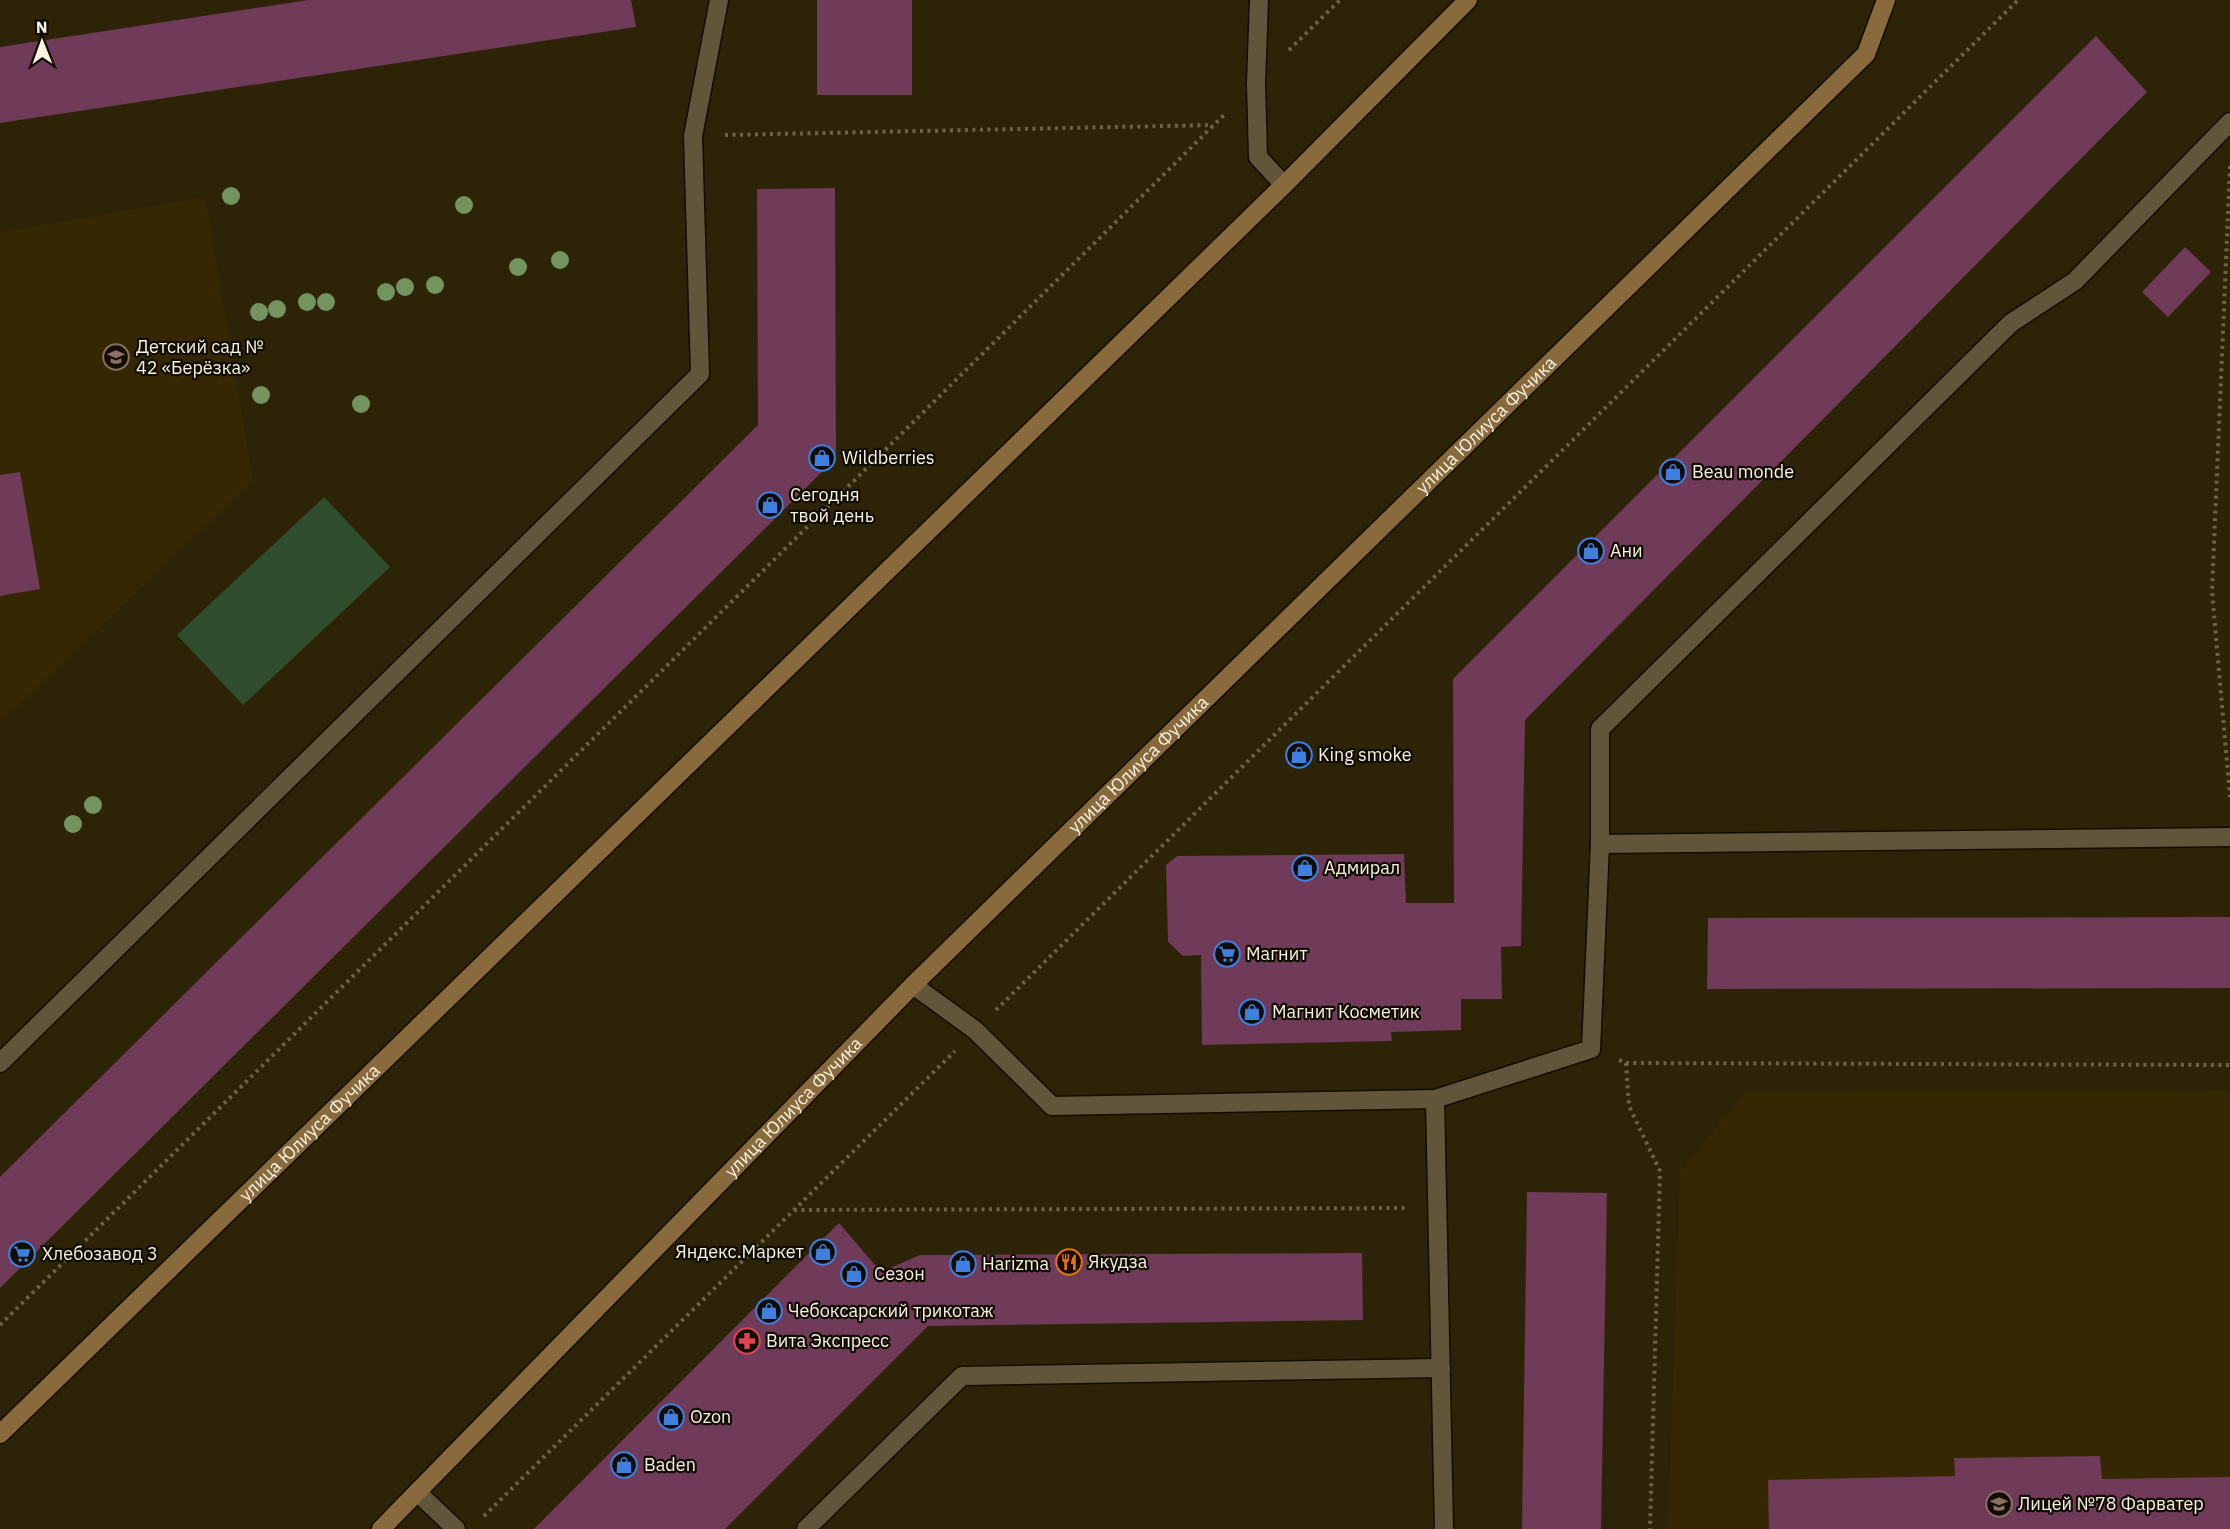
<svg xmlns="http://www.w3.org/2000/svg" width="2230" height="1529" font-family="'IBM Plex Sans',sans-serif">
	<rect width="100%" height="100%" fill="#2d2307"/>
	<g fill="#342702">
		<polygon points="205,197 253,481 0,723 0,232"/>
		<polygon points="2230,1091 2230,1529 1668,1529 1680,1172 1745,1092"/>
	</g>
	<polygon fill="#304d2e" points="324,497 390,567 243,705 177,635"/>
	<g fill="#703a59">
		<polygon points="308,0 631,0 636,27 0,123 0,47"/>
		<rect x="817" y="0" width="95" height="95"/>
		<polygon points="2096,36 2147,92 1525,720 1521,946 1501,947 1502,999 1461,999 1461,1030 1391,1032 1392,1041 1202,1045 1201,955 1183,956 1168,942 1166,865 1177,856 1404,854 1406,903 1454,903 1453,679"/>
		<polygon points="835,188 836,458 0,1288 0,1177 758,425 757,189"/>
		<polygon points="2185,247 2211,272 2168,317 2142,292"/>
		<polygon points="20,472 40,589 0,596 0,475"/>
		<polygon points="2230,917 2230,988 1707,989 1708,918"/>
		<polygon points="1527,1192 1607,1193 1601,1529 1522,1529"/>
		<polygon points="839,1223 881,1272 920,1255 1362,1253 1363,1320 928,1326 725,1529 534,1529"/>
		<polygon points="2100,1456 2102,1479 2230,1477 2230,1529 1769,1529 1768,1480 1955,1476 1954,1458"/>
	</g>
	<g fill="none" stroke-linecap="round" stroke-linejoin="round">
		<g stroke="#150c00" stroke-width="21">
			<g id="lane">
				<polyline points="1259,0 1256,84 1258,157 1284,185"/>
				<polyline points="1600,844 2230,837"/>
				<polyline points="913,985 975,1030 1052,1106 1435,1099"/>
				<polyline points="0,1063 700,374 693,136 719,0"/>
				<polyline points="417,1492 456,1529"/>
				<polyline points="806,1529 962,1376 1441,1368"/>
				<polyline points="1444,1529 1435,1099 1591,1049 1600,844 1600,729 2011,323 2075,281 2230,122"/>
			</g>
		</g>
		<g stroke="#150c00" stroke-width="21">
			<g id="secondary">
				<path id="s1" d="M0,1434L1284,185L1468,0"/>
				<path id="s2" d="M381,1529L913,985L1866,54L1886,0"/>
			</g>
		</g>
		<g stroke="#6c634b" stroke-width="4" stroke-dasharray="3 4.5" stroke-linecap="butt">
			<polyline points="1289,50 1340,0"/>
			<polyline points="725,135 1213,125"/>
			<polyline points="2230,166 2212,591 2230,797"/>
			<polyline points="996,1010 2018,0"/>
			<polyline points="1619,1060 1626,1063 2230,1065"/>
			<polyline points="1626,1063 1629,1106 1660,1171 1650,1529"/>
			<polyline points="794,1210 1407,1208"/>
			<polyline points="0,1325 1226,113"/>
			<polyline points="484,1516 955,1051"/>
		</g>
		<use href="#lane" stroke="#615639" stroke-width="18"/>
		<use href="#secondary" stroke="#886a3c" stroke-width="18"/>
	</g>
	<g fill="#73935f">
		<circle cx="231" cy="196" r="9"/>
		<circle cx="464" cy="205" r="9"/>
		<circle cx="560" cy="260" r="9"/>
		<circle cx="518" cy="267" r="9"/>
		<circle cx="435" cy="285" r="9"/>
		<circle cx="405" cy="287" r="9"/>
		<circle cx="386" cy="292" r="9"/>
		<circle cx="307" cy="302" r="9"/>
		<circle cx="326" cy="302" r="9"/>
		<circle cx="277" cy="309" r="9"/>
		<circle cx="259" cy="312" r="9"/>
		<circle cx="261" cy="395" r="9"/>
		<circle cx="361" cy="404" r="9"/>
		<circle cx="93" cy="805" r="9"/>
		<circle cx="73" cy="824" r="9"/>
	</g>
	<defs>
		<g id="school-ring" transform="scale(1.35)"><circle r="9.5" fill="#120d04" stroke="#8d6e63" stroke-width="1.5"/><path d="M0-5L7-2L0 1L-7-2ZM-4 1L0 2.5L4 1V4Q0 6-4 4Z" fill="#8d6e63"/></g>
		<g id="shop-ring" transform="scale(1.35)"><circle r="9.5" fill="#120d04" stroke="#3f7fe0" stroke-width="1.5"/><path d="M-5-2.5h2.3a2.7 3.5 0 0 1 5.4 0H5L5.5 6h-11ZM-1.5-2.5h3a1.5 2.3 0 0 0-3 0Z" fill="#3f7fe0"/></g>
		<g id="supermarket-ring" transform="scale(1.35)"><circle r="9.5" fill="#120d04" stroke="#3f7fe0" stroke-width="1.5"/><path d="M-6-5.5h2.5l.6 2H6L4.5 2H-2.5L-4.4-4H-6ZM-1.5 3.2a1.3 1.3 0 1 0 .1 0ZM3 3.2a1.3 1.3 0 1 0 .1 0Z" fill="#3f7fe0"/></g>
		<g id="restaurant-ring" transform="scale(1.35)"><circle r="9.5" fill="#120d04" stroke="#e8710a" stroke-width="1.5"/><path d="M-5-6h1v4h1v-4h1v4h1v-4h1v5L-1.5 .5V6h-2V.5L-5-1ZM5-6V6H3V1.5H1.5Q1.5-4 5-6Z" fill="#e8710a"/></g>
		<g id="pharmacy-ring" transform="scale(1.35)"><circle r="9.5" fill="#120d04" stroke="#e0444e" stroke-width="1.5"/><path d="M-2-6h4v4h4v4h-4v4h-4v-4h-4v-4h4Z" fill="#e0444e"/></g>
	</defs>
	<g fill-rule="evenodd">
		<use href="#school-ring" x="116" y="357"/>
		<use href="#shop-ring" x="822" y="458"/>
		<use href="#shop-ring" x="1673" y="472"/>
		<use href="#shop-ring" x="770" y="505"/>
		<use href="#shop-ring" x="1591" y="551"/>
		<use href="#shop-ring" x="1299" y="755"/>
		<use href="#shop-ring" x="1305" y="868"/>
		<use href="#supermarket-ring" x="1227" y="954"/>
		<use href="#shop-ring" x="1252" y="1012"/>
		<use href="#shop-ring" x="823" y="1252"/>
		<use href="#supermarket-ring" x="22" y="1254"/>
		<use href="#restaurant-ring" x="1069" y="1262"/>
		<use href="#shop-ring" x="963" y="1264"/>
		<use href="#shop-ring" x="854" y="1274"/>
		<use href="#shop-ring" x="769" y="1311"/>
		<use href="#pharmacy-ring" x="747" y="1341"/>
		<use href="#shop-ring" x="671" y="1417"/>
		<use href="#shop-ring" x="624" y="1465"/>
		<use href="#school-ring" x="1999" y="1504"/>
	</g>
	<g text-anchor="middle" stroke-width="4.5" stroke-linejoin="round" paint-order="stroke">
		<g font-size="18" fill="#f8f2e1" stroke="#120d04" text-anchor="start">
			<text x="136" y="353">Детский сад №<tspan x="136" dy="21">42 «Берёзка»</tspan></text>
			<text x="842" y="464">Wildberries</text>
			<text x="1692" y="478">Beau monde</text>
			<text x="790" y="501">Сегодня<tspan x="790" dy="21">твой день</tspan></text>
			<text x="1610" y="557">Ани</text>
			<text x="1318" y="761">King smoke</text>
			<text x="1324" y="874">Адмирал</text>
			<text x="1246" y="960">Магнит</text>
			<text x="1272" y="1018">Магнит Косметик</text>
			<text x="804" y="1258" text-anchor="end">Яндекс.Маркет</text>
			<text x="42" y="1260">Хлебозавод 3</text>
			<text x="1088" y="1268">Якудза</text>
			<text x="982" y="1270">Harizma</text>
			<text x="874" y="1280">Сезон</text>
			<text x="788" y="1317">Чебоксарский трикотаж</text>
			<text x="766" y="1347">Вита Экспресс</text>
			<text x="690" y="1423">Ozon</text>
			<text x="644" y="1471">Baden</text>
			<text x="2018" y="1510">Лицей №78 Фарватер</text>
		</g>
		<g font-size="18" fill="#f8f2e1" stroke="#120d04">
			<text dy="6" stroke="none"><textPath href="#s2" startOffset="1562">улица Юлиуса Фучика</textPath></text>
			<text dy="6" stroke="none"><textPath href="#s2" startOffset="1076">улица Юлиуса Фучика</textPath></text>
			<text dy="6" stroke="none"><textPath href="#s2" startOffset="590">улица Юлиуса Фучика</textPath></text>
			<text dy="6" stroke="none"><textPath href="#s1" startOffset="432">улица Юлиуса Фучика</textPath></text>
		</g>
	</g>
	<g transform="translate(42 42) rotate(359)" stroke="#120d04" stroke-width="4.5" paint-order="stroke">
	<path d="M0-4.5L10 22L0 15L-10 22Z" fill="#f8f2e1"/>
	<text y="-9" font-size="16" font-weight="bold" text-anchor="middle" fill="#f8f2e1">N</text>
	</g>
</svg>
